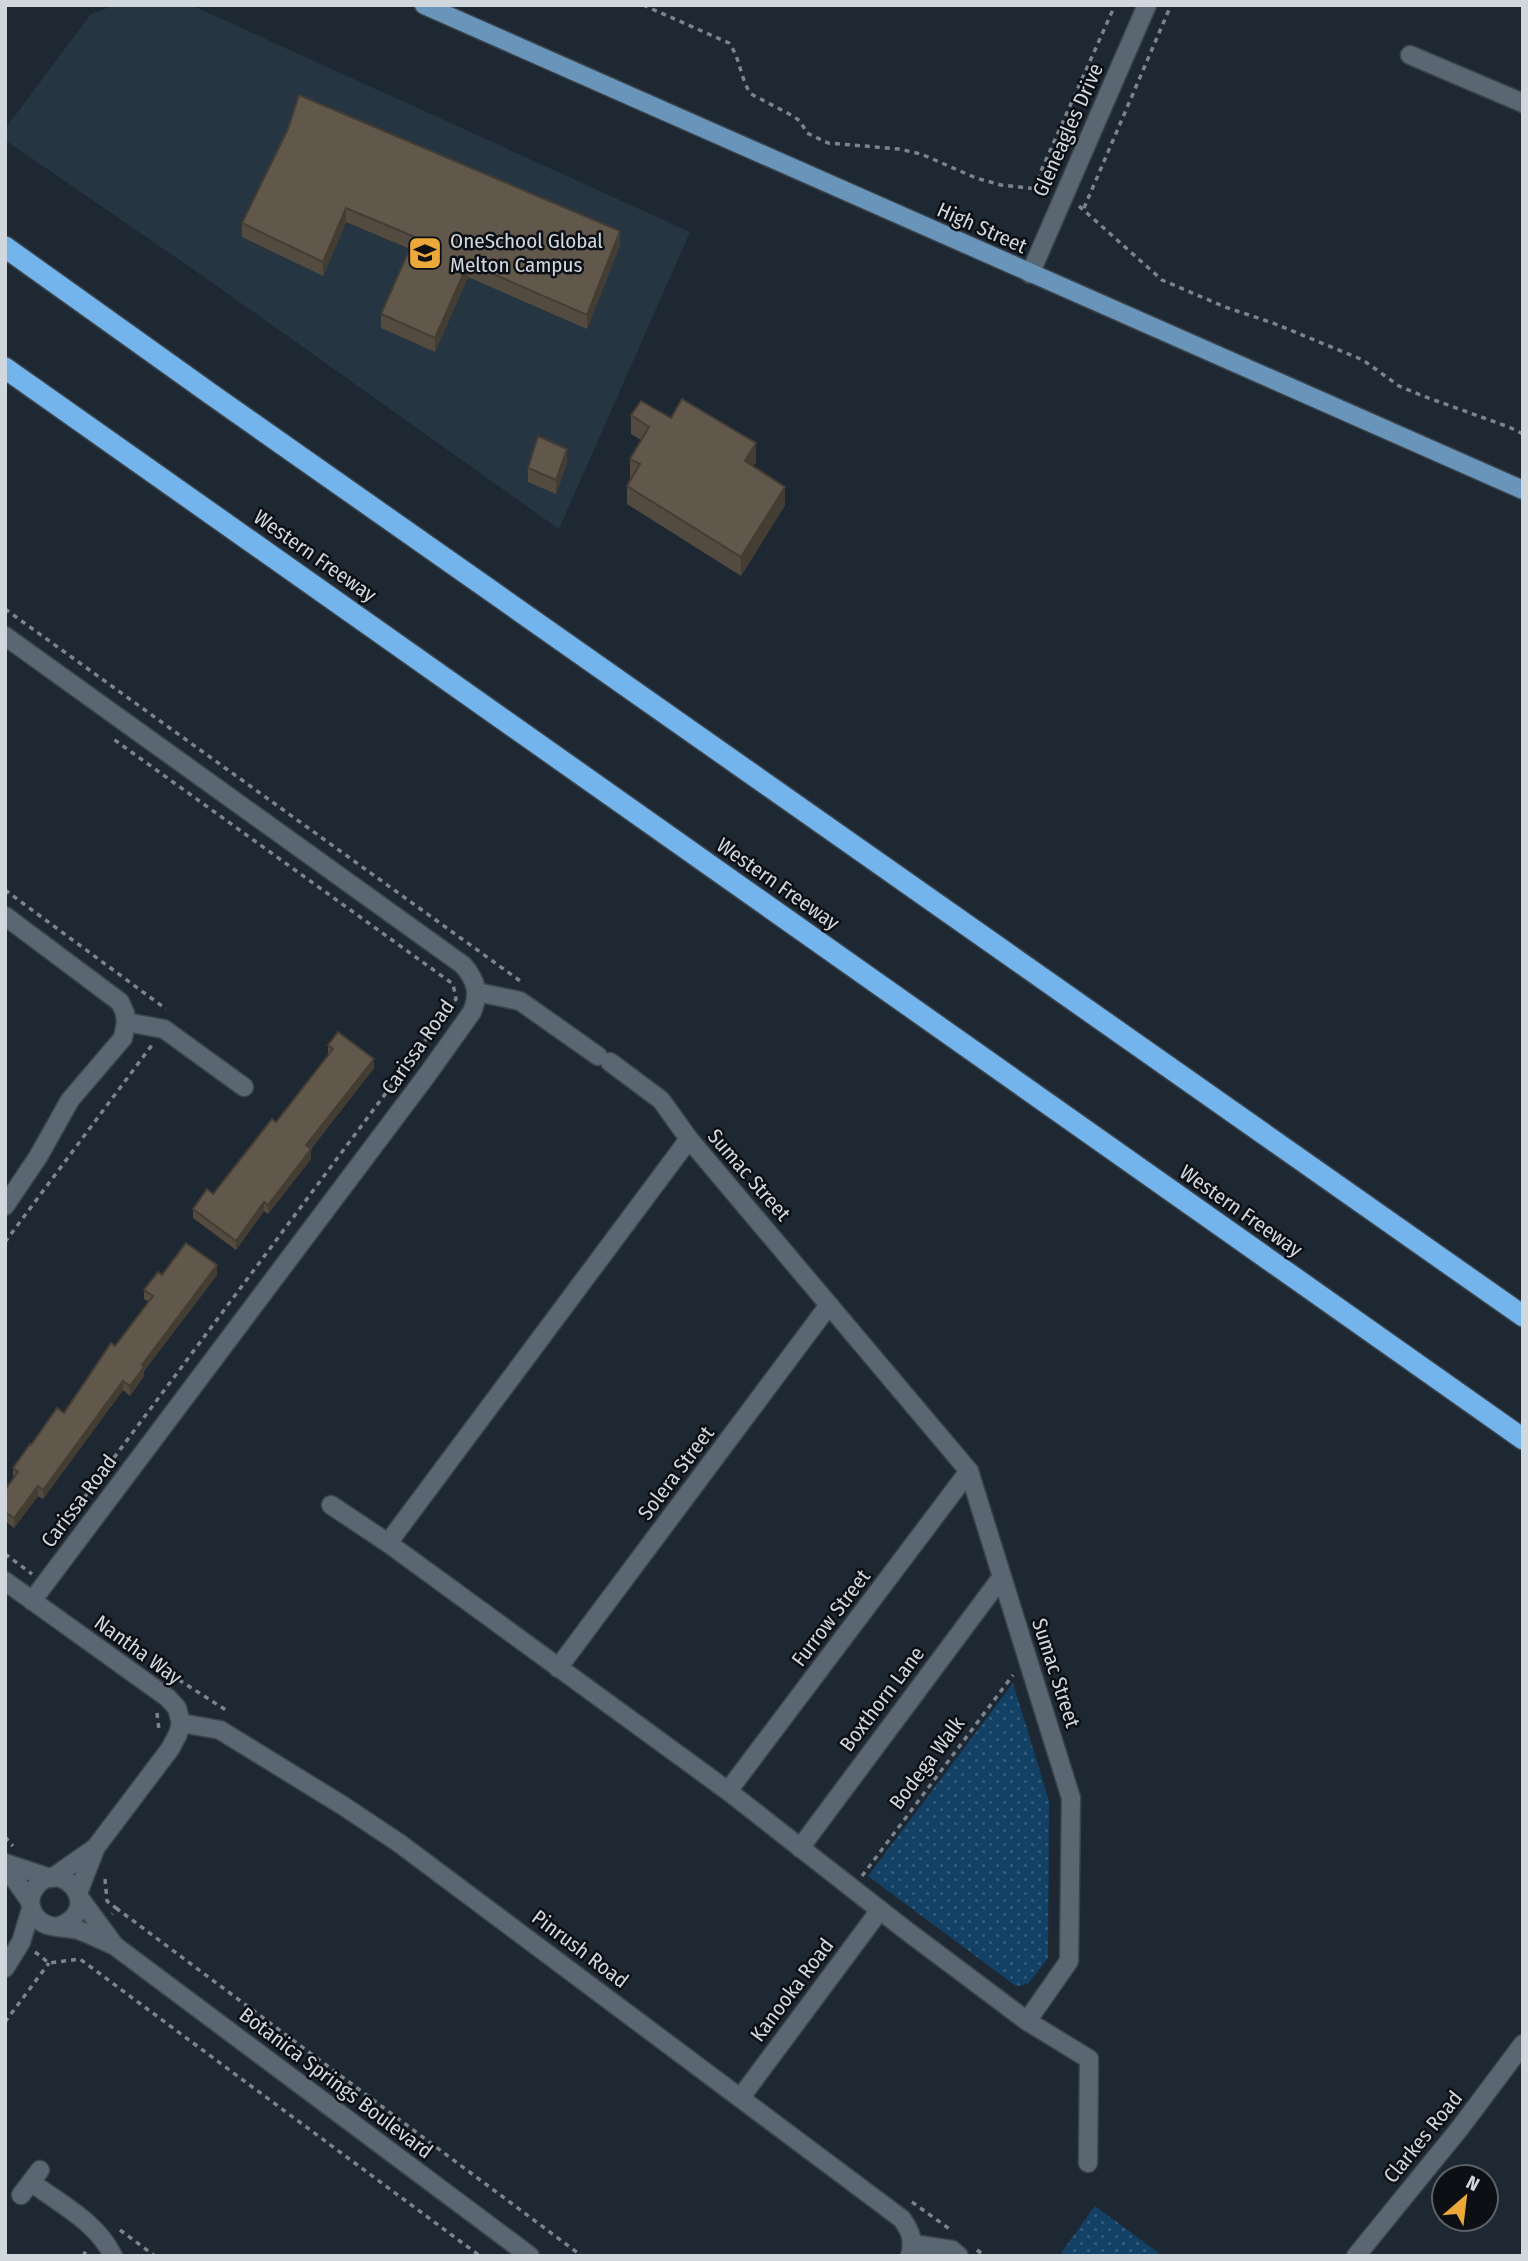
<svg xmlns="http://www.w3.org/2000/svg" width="1528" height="2261" font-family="'Fira Sans Condensed',sans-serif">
	<defs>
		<pattern id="grass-dots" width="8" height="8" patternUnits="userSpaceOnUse" patternTransform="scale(1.75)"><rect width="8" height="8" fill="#124165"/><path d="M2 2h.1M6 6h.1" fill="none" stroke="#335c7b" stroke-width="1.8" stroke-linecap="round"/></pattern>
	</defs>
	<rect width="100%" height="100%" fill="#1e2832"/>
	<polygon fill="#253542" points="115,5 191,5 690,232 559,529 200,274 5,140 5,129 91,14"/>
	<g fill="url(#grass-dots)">
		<polygon points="1013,1683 1049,1801 1048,1958 1028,1984 1016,1986 868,1876"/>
		<polygon points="1095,2206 1159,2253 1158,2256 1059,2256"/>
	</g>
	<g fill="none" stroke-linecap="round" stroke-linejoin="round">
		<g stroke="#3b444c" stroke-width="21">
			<g id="minor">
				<polyline points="1410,55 1523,103"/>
				<polyline points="1030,274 1147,5"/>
				<path d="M5,636L463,965C476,980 480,993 472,1012L427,1075L32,1601"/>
				<polyline points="5,916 120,1002 125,1013 126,1022 123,1038 70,1100 38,1157 5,1206"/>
				<polyline points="477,992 520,1001 598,1056"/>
				<polyline points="126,1022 164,1029 244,1087"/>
				<polyline points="610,1062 661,1100 689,1139"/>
				<polygon points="689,1139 969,1471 1071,1798 1069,1961 1027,2021 903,1928 728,1791 388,1543"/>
				<polyline points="331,1505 388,1543"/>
				<polyline points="5,1581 168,1698 177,1708 181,1723 178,1734 170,1749 96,1847 78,1893"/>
				<polyline points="558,1668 829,1305"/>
				<path d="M181,1723L220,1730L342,1805L399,1843L902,2219C911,2232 914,2240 910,2256"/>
				<polyline points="728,1791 969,1471"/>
				<polyline points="800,1848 1001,1578"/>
				<polyline points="5,1863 50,1878"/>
				<polyline points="5,1866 30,1901"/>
				<polyline points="52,1878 95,1848"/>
				<polyline points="79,1897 115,1946 530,2256"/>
				<path d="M57,1927C108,1910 59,1853 35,1888C29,1896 29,1906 34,1914C43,1930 62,1926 78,1930C90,1934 101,1940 113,1945"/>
				<polyline points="5,1968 21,1942 31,1909"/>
				<polyline points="1027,2021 1089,2059 1088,2163"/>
				<polyline points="741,2097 880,1910"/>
				<path d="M31,2182C60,2204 97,2222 113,2256"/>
				<polyline points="21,2195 40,2170"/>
				<polyline points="913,2244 952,2250 959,2256"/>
				<polyline points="1356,2256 1460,2128 1523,2044"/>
			</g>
		</g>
		<g stroke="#3b444c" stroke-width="21">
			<polyline id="major" points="424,5 1523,490"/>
		</g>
		<g stroke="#3b444c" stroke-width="24">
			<g id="highway">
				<polyline points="5,247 208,392 1523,1316"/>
				<polyline points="5,368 1523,1439"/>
			</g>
		</g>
		<g stroke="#7b848c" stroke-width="3.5" stroke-dasharray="5 5" stroke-linecap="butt">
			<path d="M643,5L729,43C741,59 740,79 751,94L793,116L800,121L807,133L828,143L899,149L921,154L976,178L1001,185L1047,190"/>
			<polyline points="1033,189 1115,5"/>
			<polyline points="1079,206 1162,280 1225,307 1273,323 1363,360 1399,386 1423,396 1509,427 1523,434"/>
			<polyline points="1084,208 1171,5"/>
			<polyline points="5,609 523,983"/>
			<polyline points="5,890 166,1009"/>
			<polyline points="5,1242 152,1045"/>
			<polyline points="72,1514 456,999 453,984 112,738"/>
			<polyline points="5,1554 32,1574"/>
			<polyline points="162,1669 229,1712"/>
			<polyline points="157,1713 159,1730"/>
			<polyline points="5,1837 13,1846"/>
			<polyline points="862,1876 1013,1675"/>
			<polyline points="105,1879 107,1901 116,1908 112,1914"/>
			<polyline points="116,1908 582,2256"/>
			<polyline points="35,1952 49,1963 80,1959 480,2256"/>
			<polyline points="5,2022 49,1963"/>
			<polyline points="912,2202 951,2230"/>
			<polyline points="120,2230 155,2256"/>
			<polyline points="977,2250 985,2256"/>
			<polyline points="83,2256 88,2248"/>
		</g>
		<use href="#minor" stroke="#5a6671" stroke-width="18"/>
		<use href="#major" stroke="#6995bb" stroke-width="18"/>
		<use href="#highway" stroke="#73b4ec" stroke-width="21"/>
	</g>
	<g fill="#534b40">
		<polygon points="288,129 620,245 587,329 468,277 435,352 381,328 381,314 410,249 346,222 323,276 242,237 242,223"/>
		<polygon points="631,415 671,418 756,462 753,466 785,505 741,576 627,504 627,486 631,478 630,477 630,459 641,440 631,434"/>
		<polygon points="567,463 556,494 528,482 528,468"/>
		<polygon points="328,1045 374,1068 311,1149 311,1159 268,1214 264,1211 236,1250 193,1218 193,1209 213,1194 276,1122 328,1055"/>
		<polygon points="162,1275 217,1275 144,1371 144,1376 130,1396 123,1390 43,1499 38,1496 14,1528 5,1521 5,1490 13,1478 13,1468 31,1445 64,1413 149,1302 144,1299 144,1290"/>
	</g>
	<g fill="#443d34">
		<polygon points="346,208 346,222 323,276 323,262"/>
		<polygon points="620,231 620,245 587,329 587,315"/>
		<polygon points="468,263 468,277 435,352 435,338"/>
		<polygon points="756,443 756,462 745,479 745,461"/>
		<polygon points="567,449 567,463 556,494 556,480"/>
		<polygon points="785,487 785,505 741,576 741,557"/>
		<polygon points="374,1059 374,1068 306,1155 306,1145"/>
		<polygon points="311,1149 311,1159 268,1214 268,1205"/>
		<polygon points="264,1202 264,1211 236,1250 236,1241"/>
		<polygon points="217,1265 217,1275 144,1371 144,1376 130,1396 130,1386 142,1365"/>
		<polygon points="123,1381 123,1390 43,1499 43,1490"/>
		<polygon points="38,1486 38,1496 14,1528 14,1518"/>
	</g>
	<g fill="#61574b" stroke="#443d34" stroke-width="2">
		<polygon points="299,95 620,231 587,315 468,263 435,338 381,314 415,237 346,208 323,262 242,223 288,129"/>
		<polygon points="682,399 756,443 745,461 785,487 741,557 627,486 640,464 630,459 649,427 631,415 641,401 671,418"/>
		<polygon points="538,436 567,449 556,480 528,468"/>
		<polygon points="338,1032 374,1059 306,1145 311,1149 268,1205 264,1202 236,1241 193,1209 207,1189 213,1194 272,1119 276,1122 333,1049 328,1045"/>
		<polygon points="186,1243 217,1265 142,1365 144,1367 130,1386 123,1381 43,1490 38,1486 14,1518 5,1512 5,1490 18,1472 13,1468 30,1444 31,1445 57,1408 64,1413 111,1343 115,1346 153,1296 144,1290 158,1272 162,1275"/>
	</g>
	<defs>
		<g id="school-square" transform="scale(1.75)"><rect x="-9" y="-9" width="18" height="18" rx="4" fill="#eca93a" stroke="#0c1015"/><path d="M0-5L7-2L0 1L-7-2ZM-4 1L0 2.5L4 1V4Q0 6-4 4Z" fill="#111"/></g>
	</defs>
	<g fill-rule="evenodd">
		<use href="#school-square" x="425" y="253"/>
	</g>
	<g text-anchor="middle" stroke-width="5" stroke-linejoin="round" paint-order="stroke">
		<g font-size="21" fill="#d0d7dd" stroke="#0c1015">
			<text transform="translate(1068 130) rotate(-66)" y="7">Gleneagles Drive</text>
			<text transform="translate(982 228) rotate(24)" y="7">High Street</text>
			<text transform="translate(315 556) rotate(35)" y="7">Western Freeway</text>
			<text transform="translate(778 884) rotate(35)" y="7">Western Freeway</text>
			<text transform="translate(418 1047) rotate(-55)" y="7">Carissa Road</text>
			<text transform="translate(749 1175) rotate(49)" y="7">Sumac Street</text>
			<text transform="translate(1241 1211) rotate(35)" y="7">Western Freeway</text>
			<text transform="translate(676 1473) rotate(-53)" y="7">Solera Street</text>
			<text transform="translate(79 1501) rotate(-53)" y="7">Carissa Road</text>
			<text transform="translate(831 1618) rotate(-53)" y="7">Furrow Street</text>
			<text transform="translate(138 1650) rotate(36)" y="7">Nantha Way</text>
			<text transform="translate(1056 1673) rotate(72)" y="7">Sumac Street</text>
			<text transform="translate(882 1699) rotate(-53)" y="7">Boxthorn Lane</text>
			<text transform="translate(927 1763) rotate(-53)" y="7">Bodega Walk</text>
			<text transform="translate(580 1949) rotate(37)" y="7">Pinrush Road</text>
			<text transform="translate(792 1990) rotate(-53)" y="7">Kanooka Road</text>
			<text transform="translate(336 2083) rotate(37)" y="7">Botanica Springs Boulevard</text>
			<text transform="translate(1423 2137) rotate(-51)" y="7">Clarkes Road</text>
		</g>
		<g font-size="21" fill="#d0d7dd" stroke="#0c1015" text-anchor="start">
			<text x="450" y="248">OneSchool Global<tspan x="450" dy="24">Melton Campus</tspan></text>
		</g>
	</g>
	<rect width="1528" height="2261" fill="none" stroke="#d0d7dd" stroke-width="14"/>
	<g transform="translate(1465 2198) rotate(28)"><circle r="33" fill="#0c1015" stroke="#5a6065" stroke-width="2"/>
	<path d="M0-5L12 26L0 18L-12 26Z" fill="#eca93a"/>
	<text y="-10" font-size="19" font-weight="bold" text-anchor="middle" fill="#d0d7dd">N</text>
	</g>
</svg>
